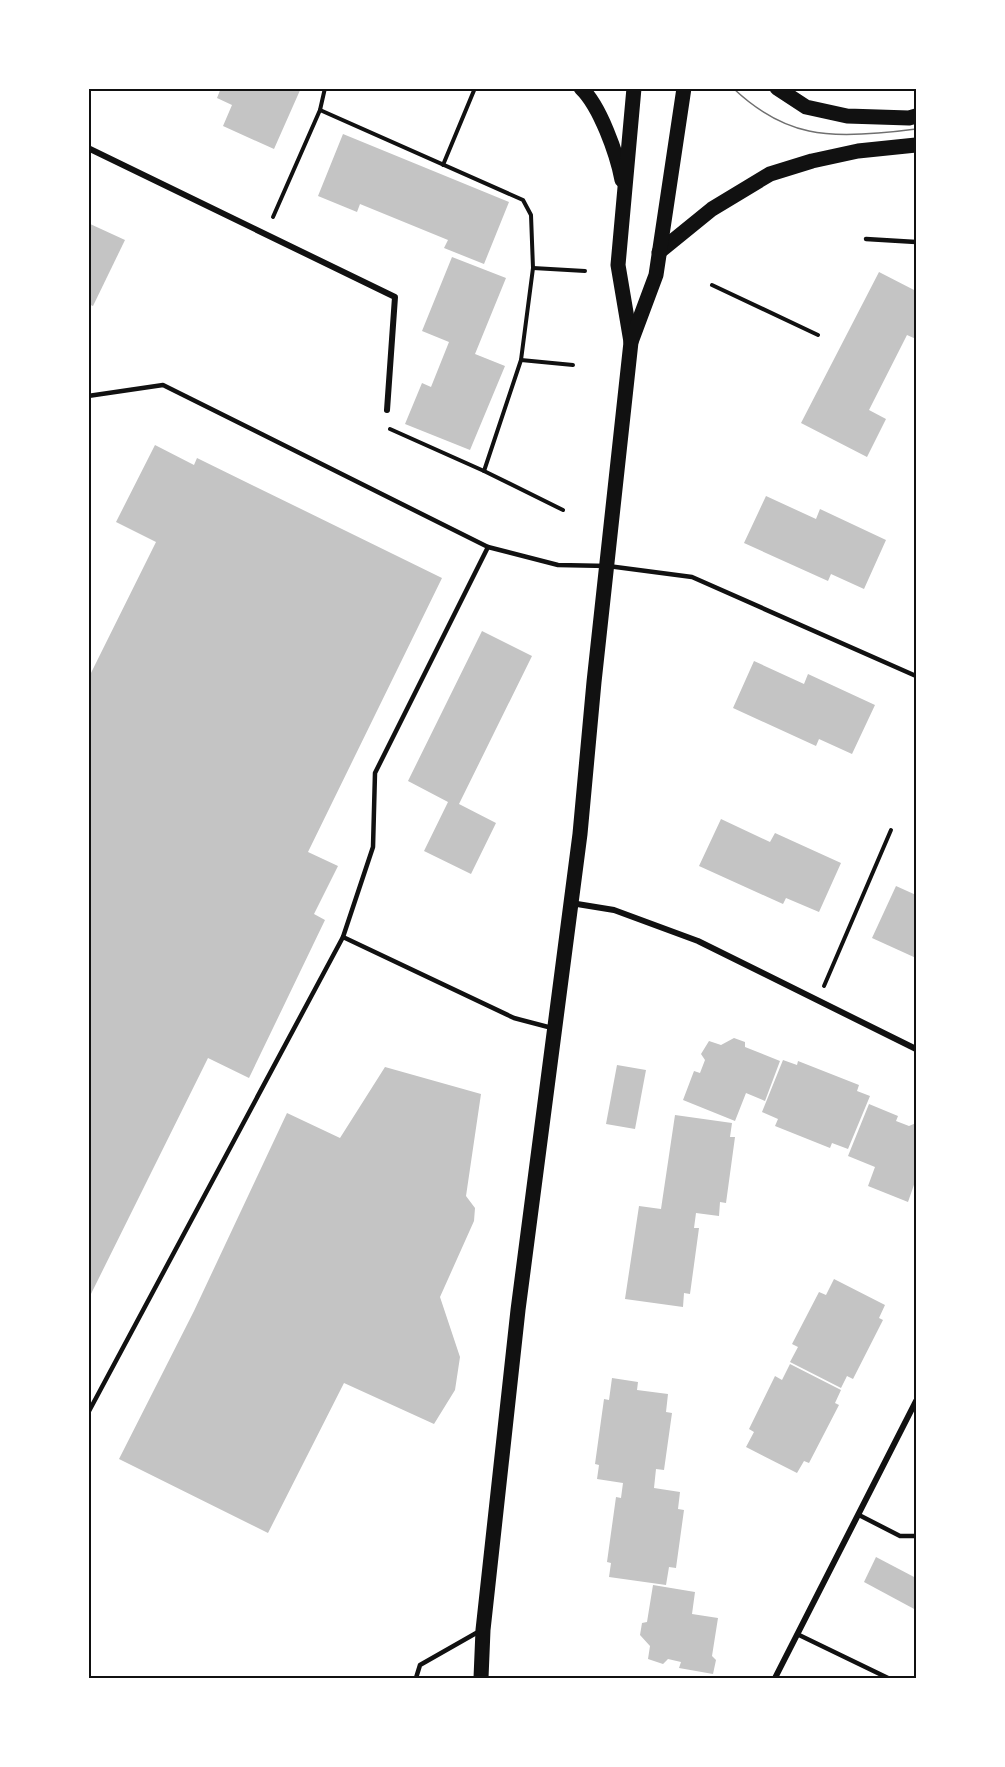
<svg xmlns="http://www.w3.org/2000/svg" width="1005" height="1767" font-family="Poppins,sans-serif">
	<rect width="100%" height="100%" fill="#fff"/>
	<g fill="#c4c4c4">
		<polygon points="221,88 301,88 274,149 223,126 232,105 217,98"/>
		<polygon points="343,134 509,202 484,264 444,248 448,240 360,204 357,212 318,196"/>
		<polygon points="88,223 125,240 93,306 88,304"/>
		<polygon points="452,257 506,278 475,354 505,366 470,450 405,424 422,383 431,387 449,342 422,331"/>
		<polygon points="879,272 916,291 916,339 907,335 869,410 886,419 867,457 801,423"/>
		<polygon points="155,445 194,465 197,458 442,578 308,852 338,866 314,914 325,920 249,1078 208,1058 88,1300 88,679 156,542 116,522"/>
		<polygon points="766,496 816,519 820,509 886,540 864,589 831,574 828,581 744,543"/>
		<polygon points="482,631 532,656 459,804 496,823 471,874 424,851 448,802 408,781"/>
		<polygon points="754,661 804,684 808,674 875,705 852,754 819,739 816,746 733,708"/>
		<polygon points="721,819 770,842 775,833 841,863 819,912 786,898 783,904 699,866"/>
		<polygon points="896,886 916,895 916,958 872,938"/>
		<polygon points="734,1038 745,1042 745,1047 780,1061 765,1101 746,1093 735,1121 683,1100 694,1071 700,1073 705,1060 701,1054 709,1041 721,1045"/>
		<polygon points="783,1060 797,1065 798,1061 859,1085 857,1091 870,1096 848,1149 832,1143 830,1148 775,1126 778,1119 762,1112"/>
		<polygon points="617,1065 646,1070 635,1129 606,1124"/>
		<polygon points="385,1067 481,1094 466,1196 475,1208 474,1221 440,1297 460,1357 455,1390 434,1424 344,1383 268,1533 119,1459 194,1311 287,1113 340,1138"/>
		<polygon points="869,1104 898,1116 896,1121 909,1126 916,1123 916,1179 908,1202 868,1186 875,1167 848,1156"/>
		<polygon points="675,1115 732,1123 730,1137 735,1137 726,1203 720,1202 719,1216 696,1213 694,1228 699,1228 690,1294 684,1293 683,1307 625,1299 639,1206 661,1209"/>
		<polygon points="834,1279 885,1305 879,1318 883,1320 853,1379 847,1376 841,1388 790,1362 798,1347 792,1344 819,1292 826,1295"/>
		<polygon points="790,1364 841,1390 835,1403 839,1405 809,1463 804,1461 797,1473 746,1447 754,1432 749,1429 775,1376 782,1380"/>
		<polygon points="612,1378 638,1382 637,1390 668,1394 666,1412 672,1413 664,1470 656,1469 654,1488 680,1492 678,1509 684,1510 676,1568 669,1567 666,1585 609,1577 611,1563 607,1562 616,1497 621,1498 623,1483 597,1479 599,1465 595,1464 604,1399 609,1400"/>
		<polygon points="876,1557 916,1578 916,1610 864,1582"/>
		<polygon points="653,1585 695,1592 692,1614 718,1618 712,1656 716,1660 713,1674 679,1668 681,1662 668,1659 663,1664 648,1659 650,1646 640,1635 642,1623 647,1622"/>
	</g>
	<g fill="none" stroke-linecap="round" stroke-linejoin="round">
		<g stroke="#111" stroke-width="4">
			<polyline points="320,110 523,200 531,215 533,268 521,360 484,471"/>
			<polyline points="443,165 475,88"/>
			<polyline points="273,217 320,110 325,88"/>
			<polyline points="533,268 585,271"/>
			<polyline points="712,285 818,335"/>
			<polyline points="521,360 573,365"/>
			<polyline points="390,429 484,471 563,510"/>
			<polyline points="824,986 891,830"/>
		</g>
		<g stroke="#111" stroke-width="4.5">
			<polyline points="866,239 916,242"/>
			<polyline points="88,396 163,385 488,547 558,565 608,566 692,577 916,676"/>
			<polyline points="343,937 514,1018 552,1028"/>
			<polyline points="88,1413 343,937 373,847 375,773 488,547"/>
			<polyline points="859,1515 900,1536 916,1536"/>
			<polyline points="797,1634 888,1678"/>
			<polyline points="416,1678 420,1665 478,1632"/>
		</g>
		<g stroke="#111" stroke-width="6">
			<polyline points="88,148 395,297 387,410"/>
			<polyline points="571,903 614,910 698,941 916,1049"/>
			<polyline points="775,1678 916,1401"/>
		</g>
		<g stroke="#111" stroke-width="15">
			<path d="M581,88C600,106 617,154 622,180"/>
			<polyline points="777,88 806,107 847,116 909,118 916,116"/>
			<polyline points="659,252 712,209 770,174 812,161 858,151 916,145"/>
			<polyline points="631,342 618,265 634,88"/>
			<polyline points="481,1678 483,1630 518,1310 580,834 594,682 631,342 656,275 684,88"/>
		</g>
		<path stroke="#707070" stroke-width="1.5" d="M733,88C754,108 781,125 809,131C839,138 886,133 916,129"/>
	</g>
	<rect width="1005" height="1767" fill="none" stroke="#ffffff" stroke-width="180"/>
	<rect x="90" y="90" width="825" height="1587" fill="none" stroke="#111" stroke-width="2"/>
</svg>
